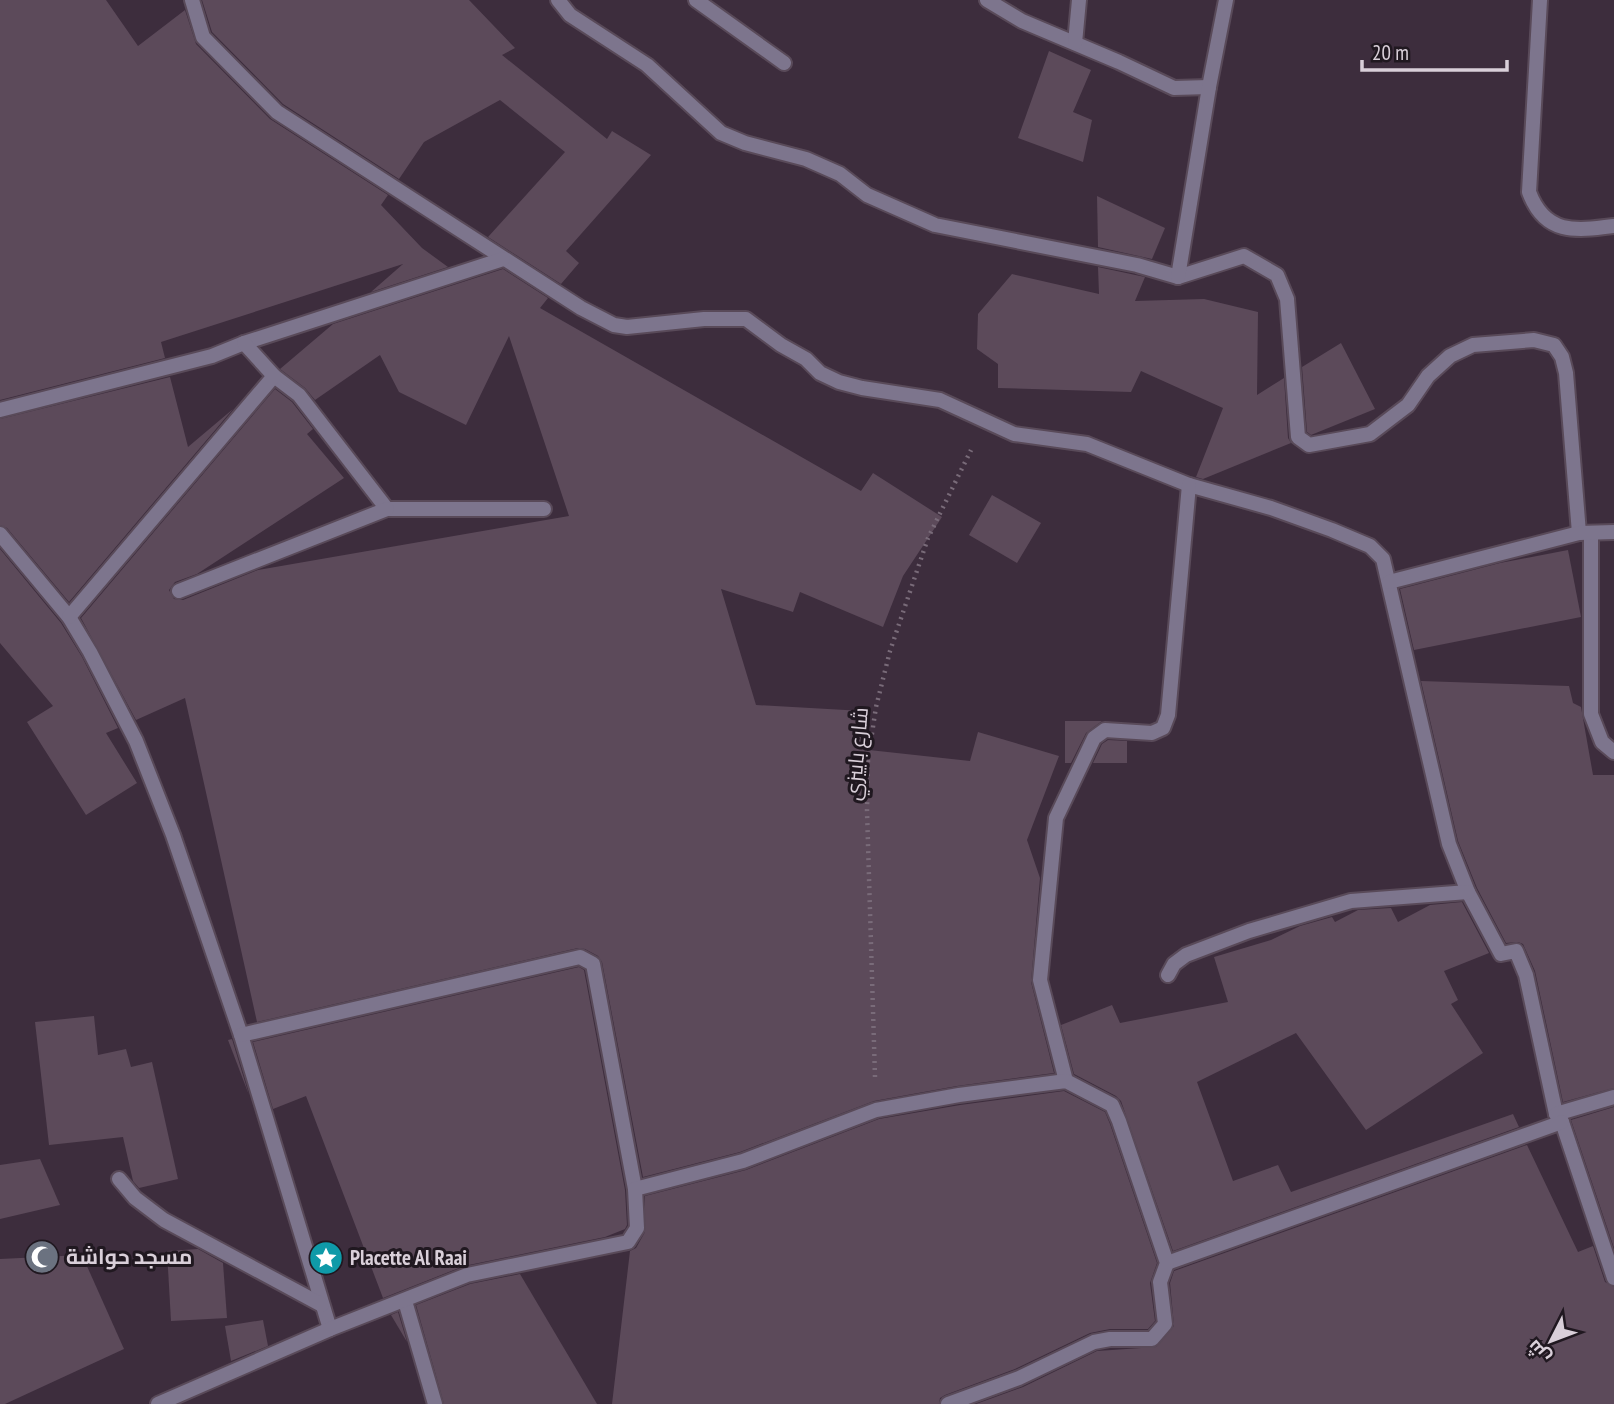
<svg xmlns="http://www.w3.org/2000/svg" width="1614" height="1404" font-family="'PT Sans Narrow',Cairo,sans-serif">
	<rect width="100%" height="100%" fill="#3d2d3d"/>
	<g fill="#5c4a5a">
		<polygon points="0,0 106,0 138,46 185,10 196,44 270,119 388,195 381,205 422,248 448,267 371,292 403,264 161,342 165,358 0,400"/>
		<polygon points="202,0 469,0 515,48 502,55 607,139 612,131 651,155 566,251 579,263 561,284 488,237 565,152 500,100 424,142 399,179 283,104 212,32"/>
		<polygon points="1049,51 1091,70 1073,112 1092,120 1083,162 1018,138"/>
		<polygon points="1097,196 1165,228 1152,259 1098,247"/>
		<polygon points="1098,267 1145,277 1135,301 1204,299 1258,312 1257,395 1284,378 1288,438 1291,443 1203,479 1196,477 1223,408 1141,371 1131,392 998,388 998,364 977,349 978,314 1012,274 1099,294"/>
		<polygon points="503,269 548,298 540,308 861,491 873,473 942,517 903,576 883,627 800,592 793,612 721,589 756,705 863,711 860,749 970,761 978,732 1059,756 1027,840 1040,878 1031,982 1054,1073 957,1086 874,1101 740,1152 643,1177 602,962 598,956 585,949 578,948 257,1022 185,698 136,720 81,618 275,389 292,402 313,429 307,434 344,478 197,574 175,582 169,590 174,599 183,600 258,570 569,516 509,336 466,425 399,392 380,355 315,400 305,388 280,369 333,324"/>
		<polygon points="1341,343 1375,409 1311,435 1307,432 1302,367"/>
		<polygon points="170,377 188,447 233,409 69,602 7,528 0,525 0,419"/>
		<polygon points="992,495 1041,523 1017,563 969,535"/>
		<polygon points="0,549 61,623 82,657 118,728 106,733 137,783 86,815 27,722 53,706 0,643"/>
		<polygon points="1568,550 1581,617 1414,650 1400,589 1500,563"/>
		<polygon points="1421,681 1569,686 1573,703 1581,707 1593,775 1614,775 1614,1088 1563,1102 1535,971 1523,944 1518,942 1506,943 1477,888 1458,841"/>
		<polygon points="1065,721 1102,721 1086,733 1071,763 1065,763"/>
		<polygon points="1108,740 1127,741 1127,763 1093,763 1102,744"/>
		<polygon points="1462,902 1489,953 1444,971 1458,1000 1451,1004 1483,1053 1366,1130 1296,1033 1197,1082 1233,1181 1278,1165 1291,1192 1513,1114 1519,1127 1173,1251 1121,1101 1116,1096 1074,1074 1061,1025 1112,1005 1120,1023 1228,1002 1214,957 1271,940 1300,926 1332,917 1335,922 1358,910 1391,908 1398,922 1430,905"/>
		<polygon points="579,967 584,970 625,1190 627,1225 625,1229 605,1237 464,1266 383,1298 306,1096 273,1109 253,1042"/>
		<polygon points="94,1016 98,1055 126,1049 131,1067 152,1062 178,1179 139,1188 133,1181 123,1137 49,1145 35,1022"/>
		<polygon points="232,1039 249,1095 228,1040"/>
		<polygon points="1064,1091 1105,1112 1110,1124 1157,1263 1150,1283 1155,1321 1148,1329 1110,1329 1090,1333 1015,1369 945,1395 940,1398 939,1404 612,1404 630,1251 636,1248 645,1232 645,1196 746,1170 879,1119 960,1105"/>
		<polygon points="1614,1107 1614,1248 1571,1120"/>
		<polygon points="1527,1145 1578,1252 1593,1246 1605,1282 1614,1287 1614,1404 976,1404 1023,1387 1097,1351 1156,1347 1174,1326 1170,1283 1174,1271"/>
		<polygon points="40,1159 60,1205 0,1219 0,1165"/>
		<polygon points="198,1249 223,1263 227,1318 171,1321 167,1251"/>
		<polygon points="82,1255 124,1349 5,1404 0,1404 0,1259"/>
		<polygon points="520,1274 597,1404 444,1404 416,1305 470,1284"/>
		<polygon points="398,1312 407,1342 391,1315"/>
		<polygon points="263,1320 268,1346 231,1361 225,1326"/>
	</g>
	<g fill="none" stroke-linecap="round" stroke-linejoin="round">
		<g stroke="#594a59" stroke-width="18">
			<g id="minor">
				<polyline points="192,0 203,37 277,112 581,308 614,325 627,327 704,319 746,319 781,345 806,359 820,373 839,382 862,388 940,400 1014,434 1087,444 1189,485 1271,508 1332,530 1370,546 1383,559 1449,844 1468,892 1501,954 1516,951 1526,975 1556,1114 1562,1122 1614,1278"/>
				<polyline points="558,0 570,15 647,65 721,133 745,143 806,159 840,174 867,195 935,225 1137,265 1178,277 1244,256 1277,275 1287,299 1298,437 1309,445 1370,434 1408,405 1428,376 1450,356 1473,345 1534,340 1554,345 1562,357 1566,373 1579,533"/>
				<polyline points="696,0 784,63"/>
				<polyline points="987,0 1022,21 1119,62 1174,88 1209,87"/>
				<path d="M1540,0L1529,192C1545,235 1575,231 1614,226"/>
				<polyline points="1075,43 1079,0"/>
				<polyline points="1178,277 1209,87 1226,0"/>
				<polyline points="274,376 299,395 387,509 544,509"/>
				<polyline points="0,410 212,356 244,343 503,259"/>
				<polyline points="0,534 69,617 90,652 136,741 173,835 241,1035 330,1329"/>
				<polyline points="1591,534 1591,714 1602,742 1614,752"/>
				<polyline points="1389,582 1579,533 1614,532"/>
				<polyline points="179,591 387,509"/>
				<polyline points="69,617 274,376 244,343"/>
				<polyline points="1168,975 1174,964 1186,955 1249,931 1351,901 1468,892"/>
				<polyline points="241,1035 580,957 593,964 635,1189"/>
				<polyline points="1066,1081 1040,980 1056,818 1094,738 1105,730 1152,733 1163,728 1168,715 1189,485"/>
				<polyline points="1556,1114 1614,1097"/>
				<polyline points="119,1179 135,1198 164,1220 322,1305"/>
				<polyline points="1167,1263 1562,1122"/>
				<polyline points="405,1301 435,1404"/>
				<polyline points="158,1404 330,1329 467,1275 628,1242 637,1228 635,1189 743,1161 876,1110 959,1095 1066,1081 1112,1105 1119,1121 1167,1263 1160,1282 1165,1324 1152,1339 1110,1339 1094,1342 1019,1378 948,1404"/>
			</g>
		</g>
		<polyline stroke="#796b79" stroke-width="4.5" stroke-dasharray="2 5" stroke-linecap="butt" points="875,1077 867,811 868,760 876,707 890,651 928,538 971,450"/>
		<use href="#minor" stroke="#7d758d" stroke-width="14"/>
	</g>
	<defs>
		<g id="mosque-disc" transform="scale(1.75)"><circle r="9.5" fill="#6b7280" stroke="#201820"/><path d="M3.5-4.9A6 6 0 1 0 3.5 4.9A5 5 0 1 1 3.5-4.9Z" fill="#fff"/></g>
		<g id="sight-disc" transform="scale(1.75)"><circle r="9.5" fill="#0f9aa8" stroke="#201820"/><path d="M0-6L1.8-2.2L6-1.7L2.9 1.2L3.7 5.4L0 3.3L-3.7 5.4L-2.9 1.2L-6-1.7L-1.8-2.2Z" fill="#fff"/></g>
	</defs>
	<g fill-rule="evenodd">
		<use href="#mosque-disc" x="42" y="1257"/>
		<use href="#sight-disc" x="326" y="1258"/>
	</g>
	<g text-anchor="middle" stroke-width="6" stroke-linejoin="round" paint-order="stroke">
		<g font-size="21" fill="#d9cfd9" stroke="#201820">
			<text transform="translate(857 754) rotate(-85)" y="7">شارع باييزي</text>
		</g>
		<g font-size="21" font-weight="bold" fill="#d9cfd9" stroke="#201820" text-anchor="start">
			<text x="66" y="1264">مسجد حواشة</text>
			<text x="350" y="1265">Placette Al Raai</text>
		</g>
	</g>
	<g transform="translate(1551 1341) rotate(228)" stroke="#201820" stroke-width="5" paint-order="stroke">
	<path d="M0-5L12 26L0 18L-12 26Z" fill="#d9cfd9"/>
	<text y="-10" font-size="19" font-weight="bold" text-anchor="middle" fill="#d9cfd9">ش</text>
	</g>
	<path d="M1362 60v10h145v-10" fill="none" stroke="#d9cfd9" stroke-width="3.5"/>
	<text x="1372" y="60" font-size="21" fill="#d9cfd9" stroke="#201820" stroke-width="5" paint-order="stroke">20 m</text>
</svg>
